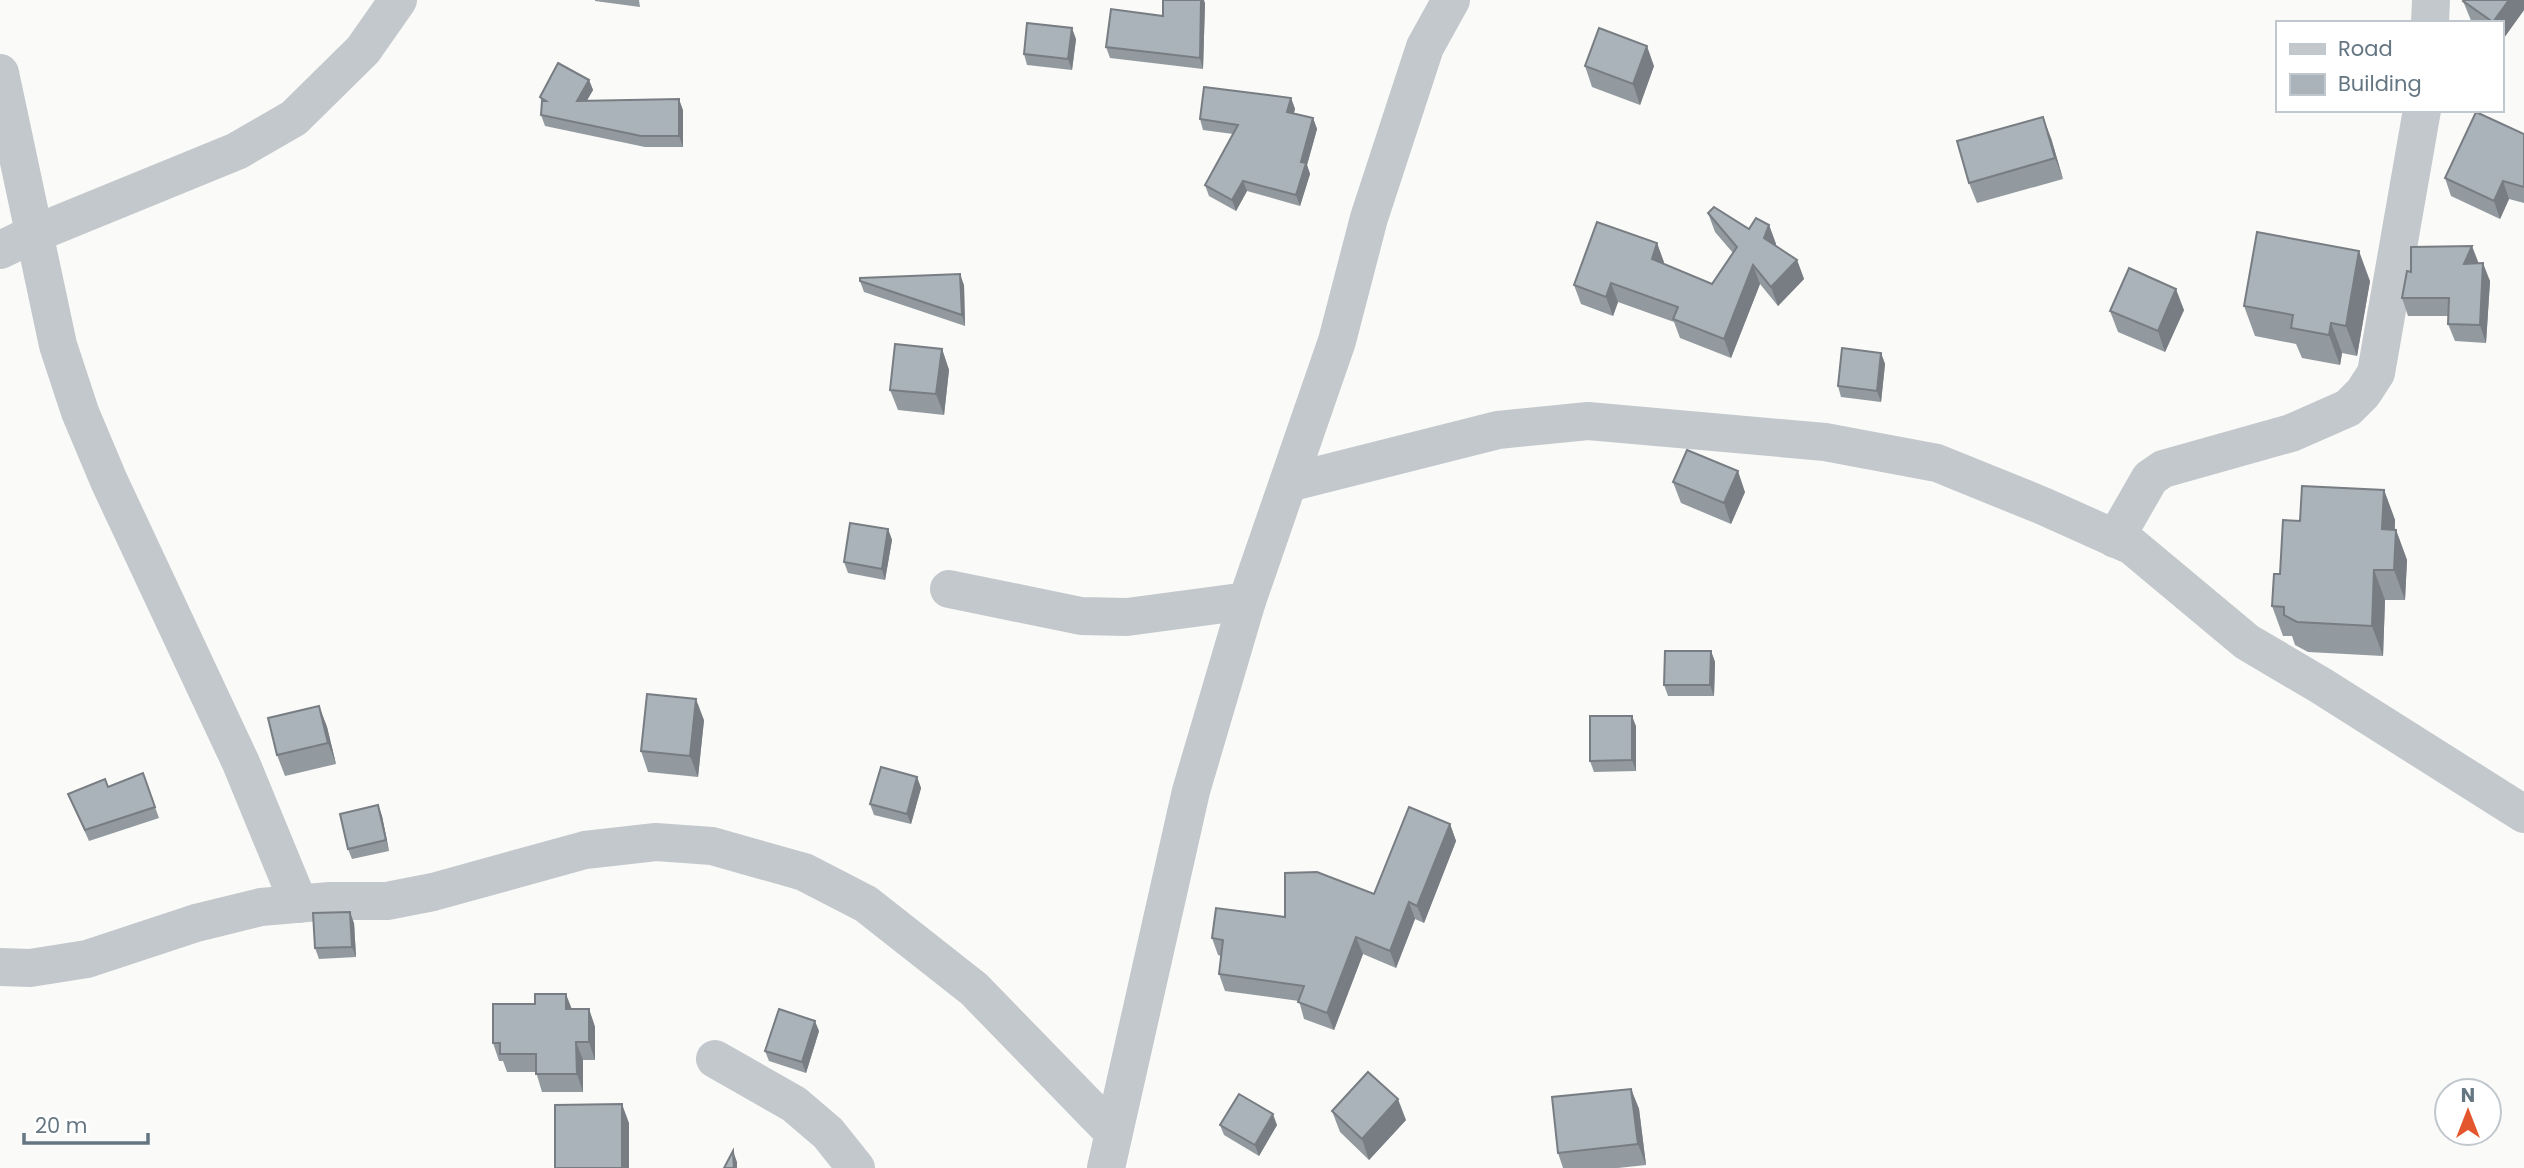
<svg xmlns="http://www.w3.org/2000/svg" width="2524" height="1168" font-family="Poppins,sans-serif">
	<rect width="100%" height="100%" fill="#fafaf8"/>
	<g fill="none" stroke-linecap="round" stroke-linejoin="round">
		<g stroke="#c3c8cc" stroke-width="38">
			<polyline points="2430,23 2431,0"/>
			<polyline points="0,73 58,345 80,412 109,481 241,763 299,904"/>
			<polyline points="0,250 34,234 237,151 294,118 363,50 398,0"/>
			<polyline points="1288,483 1498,430 1588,421 1825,442 1937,463 2043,506 2132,546 2247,642 2320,685 2524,814"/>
			<polyline points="2115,539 2150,478 2163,469 2291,433 2348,408 2363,393 2376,373 2422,110"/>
			<polyline points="949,589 1081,616 1127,617 1247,601"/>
			<polyline points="0,967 30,968 87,959 196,923 261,907 330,901 387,901 433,892 585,850 656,842 712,846 804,872 866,904 974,989 1112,1131"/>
			<polyline points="715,1059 794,1104 828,1133 856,1168"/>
			<polyline points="1106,1168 1191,791 1247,601 1337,341 1369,218 1425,47 1451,0"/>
		</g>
	</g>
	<g fill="#929a9f">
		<polygon points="595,0 639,0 640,7 595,1"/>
		<polygon points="2524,0 2524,10 2501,42 2501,23 2472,23 2463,1"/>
		<polygon points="1205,3 1203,69 1110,58 1106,47 1163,16"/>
		<polygon points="1076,39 1072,70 1027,65 1024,54"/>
		<polygon points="1585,66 1654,66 1640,105 1592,87"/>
		<polygon points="589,80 593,90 587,100 683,110 683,147 645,147 545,126 541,115 542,104 540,97"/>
		<polygon points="1291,98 1295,109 1294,113 1313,118 1317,129 1307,165 1310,174 1300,206 1247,191 1236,211 1209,196 1205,185 1233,134 1203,130 1200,119"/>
		<polygon points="2524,134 2524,203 2509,199 2500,219 2451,196 2445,178"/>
		<polygon points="2051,138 2063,179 1977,203 1969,183"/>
		<polygon points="1708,213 1749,229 1769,225 1776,244 1775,246 1797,260 1804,279 1778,306 1760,284 1731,358 1680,338 1674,322 1618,302 1613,316 1581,304 1574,285 1657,243 1664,264 1712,284 1733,253 1715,232"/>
		<polygon points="2479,263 2490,281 2486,343 2455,341 2448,324 2449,316 2408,316 2402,298 2411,272"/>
		<polygon points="860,281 964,285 965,326 864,292"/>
		<polygon points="2370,281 2357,356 2342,353 2340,365 2302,358 2296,344 2255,336 2244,306"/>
		<polygon points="2184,310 2165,352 2118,332 2110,311"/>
		<polygon points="942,349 949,370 944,415 898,410 890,390"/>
		<polygon points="1881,353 1885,364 1881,402 1841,397 1838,386"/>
		<polygon points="1673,482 1745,492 1731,524 1681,503"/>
		<polygon points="2384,490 2395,520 2395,530 2396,530 2407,560 2405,600 2385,600 2383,656 2308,652 2295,645 2292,636 2283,636 2272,606 2280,574 2300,521"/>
		<polygon points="888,529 892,540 885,580 848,573 844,562"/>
		<polygon points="1711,651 1715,662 1714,696 1668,696 1664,685"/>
		<polygon points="319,706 327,727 336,764 285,776 277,755"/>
		<polygon points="704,720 698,777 648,772 641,751"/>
		<polygon points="1636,726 1636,771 1594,772 1590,761"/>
		<polygon points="143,773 159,818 89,841 68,794 108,787"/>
		<polygon points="917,777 921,788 911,824 874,815 870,804"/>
		<polygon points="378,805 382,816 389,851 352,859 348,849"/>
		<polygon points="1450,824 1456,841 1424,923 1415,919 1396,968 1363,954 1334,1030 1304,1019 1299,1001 1225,991 1219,974 1221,956 1218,955 1212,938 1285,917 1374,894"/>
		<polygon points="354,923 356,957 319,959 315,948"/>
		<polygon points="572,1009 589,1009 595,1027 595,1060 583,1060 583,1092 542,1092 536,1072 507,1072 503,1061 499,1061 493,1043"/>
		<polygon points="819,1031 806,1073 769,1061 765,1051"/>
		<polygon points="1631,1089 1639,1109 1646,1165 1618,1168 1563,1168 1558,1153"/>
		<polygon points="1332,1111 1406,1120 1369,1160 1340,1132"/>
		<polygon points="1220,1125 1277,1125 1259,1156 1224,1135"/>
	</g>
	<g fill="#777d82">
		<polygon points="1201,0 1204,0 1205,3 1203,69 1200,58"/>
		<polygon points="2509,0 2524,0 2524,10 2501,42 2501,23 2493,22"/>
		<polygon points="1072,28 1076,39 1072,70 1068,59"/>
		<polygon points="1647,46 1654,66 1640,105 1633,84"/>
		<polygon points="589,80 593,90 581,111 577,101"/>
		<polygon points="1291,98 1295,109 1291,122 1287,112"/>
		<polygon points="679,99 683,110 683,147 679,136"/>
		<polygon points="2043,117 2051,138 2063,179 2055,158"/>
		<polygon points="1313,118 1317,129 1307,165 1310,174 1300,206 1296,195 1301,162"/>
		<polygon points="1243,181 1247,191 1236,211 1232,200"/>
		<polygon points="2503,181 2509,199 2500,219 2494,201"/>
		<polygon points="1769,225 1776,244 1771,258 1764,238"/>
		<polygon points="1657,243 1664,262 1659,278 1652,259"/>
		<polygon points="2472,246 2479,264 2464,264"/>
		<polygon points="2359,251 2370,281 2357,356 2346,326"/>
		<polygon points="1797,260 1804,279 1778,306 1771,287"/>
		<polygon points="2483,263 2490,281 2486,343 2480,325"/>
		<polygon points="1753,265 1760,284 1731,358 1724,339"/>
		<polygon points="960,274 964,285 965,326 962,315"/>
		<polygon points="1611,283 1618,302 1613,316 1606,297"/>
		<polygon points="2176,289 2184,310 2165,352 2158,331"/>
		<polygon points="2331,323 2342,353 2340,365 2329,335"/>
		<polygon points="942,349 949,370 944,415 936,394"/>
		<polygon points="1881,353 1885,364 1881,402 1877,391"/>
		<polygon points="1738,471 1745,492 1731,524 1724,503"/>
		<polygon points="2384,490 2395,520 2393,559 2382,529"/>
		<polygon points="888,529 892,540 885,580 882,569"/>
		<polygon points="2396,530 2407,560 2405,600 2394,570"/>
		<polygon points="2374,570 2385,600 2383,656 2372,626"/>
		<polygon points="1711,651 1715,662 1714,696 1710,685"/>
		<polygon points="696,699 704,720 698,777 690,756"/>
		<polygon points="319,706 327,727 336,764 328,743"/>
		<polygon points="1632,716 1636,726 1636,771 1632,760"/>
		<polygon points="917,777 921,788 911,824 907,814"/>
		<polygon points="378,805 382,816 389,851 386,840"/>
		<polygon points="1450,824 1456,841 1424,923 1417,906"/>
		<polygon points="1409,902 1415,919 1396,968 1390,951"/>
		<polygon points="350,912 354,923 356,957 352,947"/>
		<polygon points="1356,937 1363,954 1334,1030 1327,1013"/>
		<polygon points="566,994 573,1012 566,1009"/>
		<polygon points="589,1009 595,1027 595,1060 589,1042"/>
		<polygon points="815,1021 819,1031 806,1073 802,1062"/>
		<polygon points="576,1042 583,1060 583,1092 577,1074"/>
		<polygon points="1631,1089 1639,1109 1646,1165 1638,1144"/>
		<polygon points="1398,1099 1406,1120 1369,1160 1362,1139"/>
		<polygon points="622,1104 629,1123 629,1168 622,1168"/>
		<polygon points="1273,1114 1277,1125 1259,1156 1255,1145"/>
		<polygon points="733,1151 737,1162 737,1168 734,1168"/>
	</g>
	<g fill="#aab3b9" stroke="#777d82" stroke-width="2">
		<polygon points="1163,0 1201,0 1200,58 1106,47 1111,9 1163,16"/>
		<polygon points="2464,0 2509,0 2493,22 2463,1"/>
		<polygon points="1027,23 1072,28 1068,59 1024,54"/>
		<polygon points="1599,28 1647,46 1633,84 1585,66"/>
		<polygon points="558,63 589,80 577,101 679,99 679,136 641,136 541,115 542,101 546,101 540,97"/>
		<polygon points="1204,87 1291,98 1287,112 1313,118 1301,162 1306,163 1296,195 1243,181 1232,200 1205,185 1238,125 1200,119"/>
		<polygon points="2476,112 2524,134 2524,187 2503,181 2494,201 2445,178"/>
		<polygon points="2043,117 2055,158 1969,183 1957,141"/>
		<polygon points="1714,207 1749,229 1756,218 1769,225 1764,238 1797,260 1771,287 1753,265 1724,339 1673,319 1678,307 1611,283 1606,297 1574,285 1597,222 1657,243 1652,259 1712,284 1737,247 1708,213"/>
		<polygon points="2257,232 2359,251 2346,326 2331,323 2329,335 2291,328 2293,315 2244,306"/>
		<polygon points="2472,246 2464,264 2483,263 2480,325 2448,324 2449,298 2402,298 2407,271 2411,272 2411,247"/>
		<polygon points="2129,268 2176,289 2158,331 2110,311"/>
		<polygon points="960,274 962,315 860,281 860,278"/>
		<polygon points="895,344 942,349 936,394 890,390"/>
		<polygon points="1842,348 1881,353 1877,391 1838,386"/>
		<polygon points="1687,450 1738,471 1724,503 1673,482"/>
		<polygon points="2302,486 2384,490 2382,529 2396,530 2394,570 2374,570 2372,626 2297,622 2284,615 2284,607 2272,606 2274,574 2280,574 2283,520 2300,521"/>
		<polygon points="850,523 888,529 882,569 844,562"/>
		<polygon points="1665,651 1711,651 1710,685 1664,685"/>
		<polygon points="647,694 696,699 690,756 641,751"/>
		<polygon points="319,706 328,743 277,755 268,718"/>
		<polygon points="1590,716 1632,716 1632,760 1590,761"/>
		<polygon points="881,767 917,777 907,814 870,804"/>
		<polygon points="143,773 155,807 85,830 68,794 105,779 108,787"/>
		<polygon points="378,805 386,840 348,849 340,814"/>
		<polygon points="1409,807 1450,824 1417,906 1409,902 1390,951 1356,937 1327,1013 1298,1002 1304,986 1219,974 1223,940 1212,938 1216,908 1285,917 1285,873 1317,872 1374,894"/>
		<polygon points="350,912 352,947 315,948 313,913"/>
		<polygon points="535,994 566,994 566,1009 589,1009 589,1042 576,1042 577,1074 536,1074 536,1054 500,1054 500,1043 493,1043 493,1004 535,1004"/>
		<polygon points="779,1009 815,1021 802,1062 765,1051"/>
		<polygon points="1368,1072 1398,1099 1362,1139 1332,1111"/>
		<polygon points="1631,1089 1638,1144 1558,1153 1552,1097"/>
		<polygon points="1239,1094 1273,1114 1255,1145 1220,1125"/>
		<polygon points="622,1104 622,1168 555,1168 555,1105"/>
		<polygon points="733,1151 734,1168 724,1168"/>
	</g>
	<rect x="2276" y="21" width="228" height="91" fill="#ffffff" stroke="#c1c8cd" stroke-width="2"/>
	<rect x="2290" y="44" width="35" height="10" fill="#c3c8cc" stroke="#c1c8cd" stroke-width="2"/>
	<text x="2338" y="56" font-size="21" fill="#657683">Road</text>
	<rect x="2290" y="74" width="35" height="21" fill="#aab3b9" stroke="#c1c8cd" stroke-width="2"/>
	<text x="2338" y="91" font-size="21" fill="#657683">Building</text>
	<g transform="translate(2468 1112)"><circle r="33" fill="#ffffff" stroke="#c1c8cd" stroke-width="2"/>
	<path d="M0-5L12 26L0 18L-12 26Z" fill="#e4572e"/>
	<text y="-10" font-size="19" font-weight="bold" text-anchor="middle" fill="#657683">N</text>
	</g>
	<path d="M24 1133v10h124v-10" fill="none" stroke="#657683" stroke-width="3.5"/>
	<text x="35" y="1133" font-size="21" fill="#657683" stroke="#ffffff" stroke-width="5" paint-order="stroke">20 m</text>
</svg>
